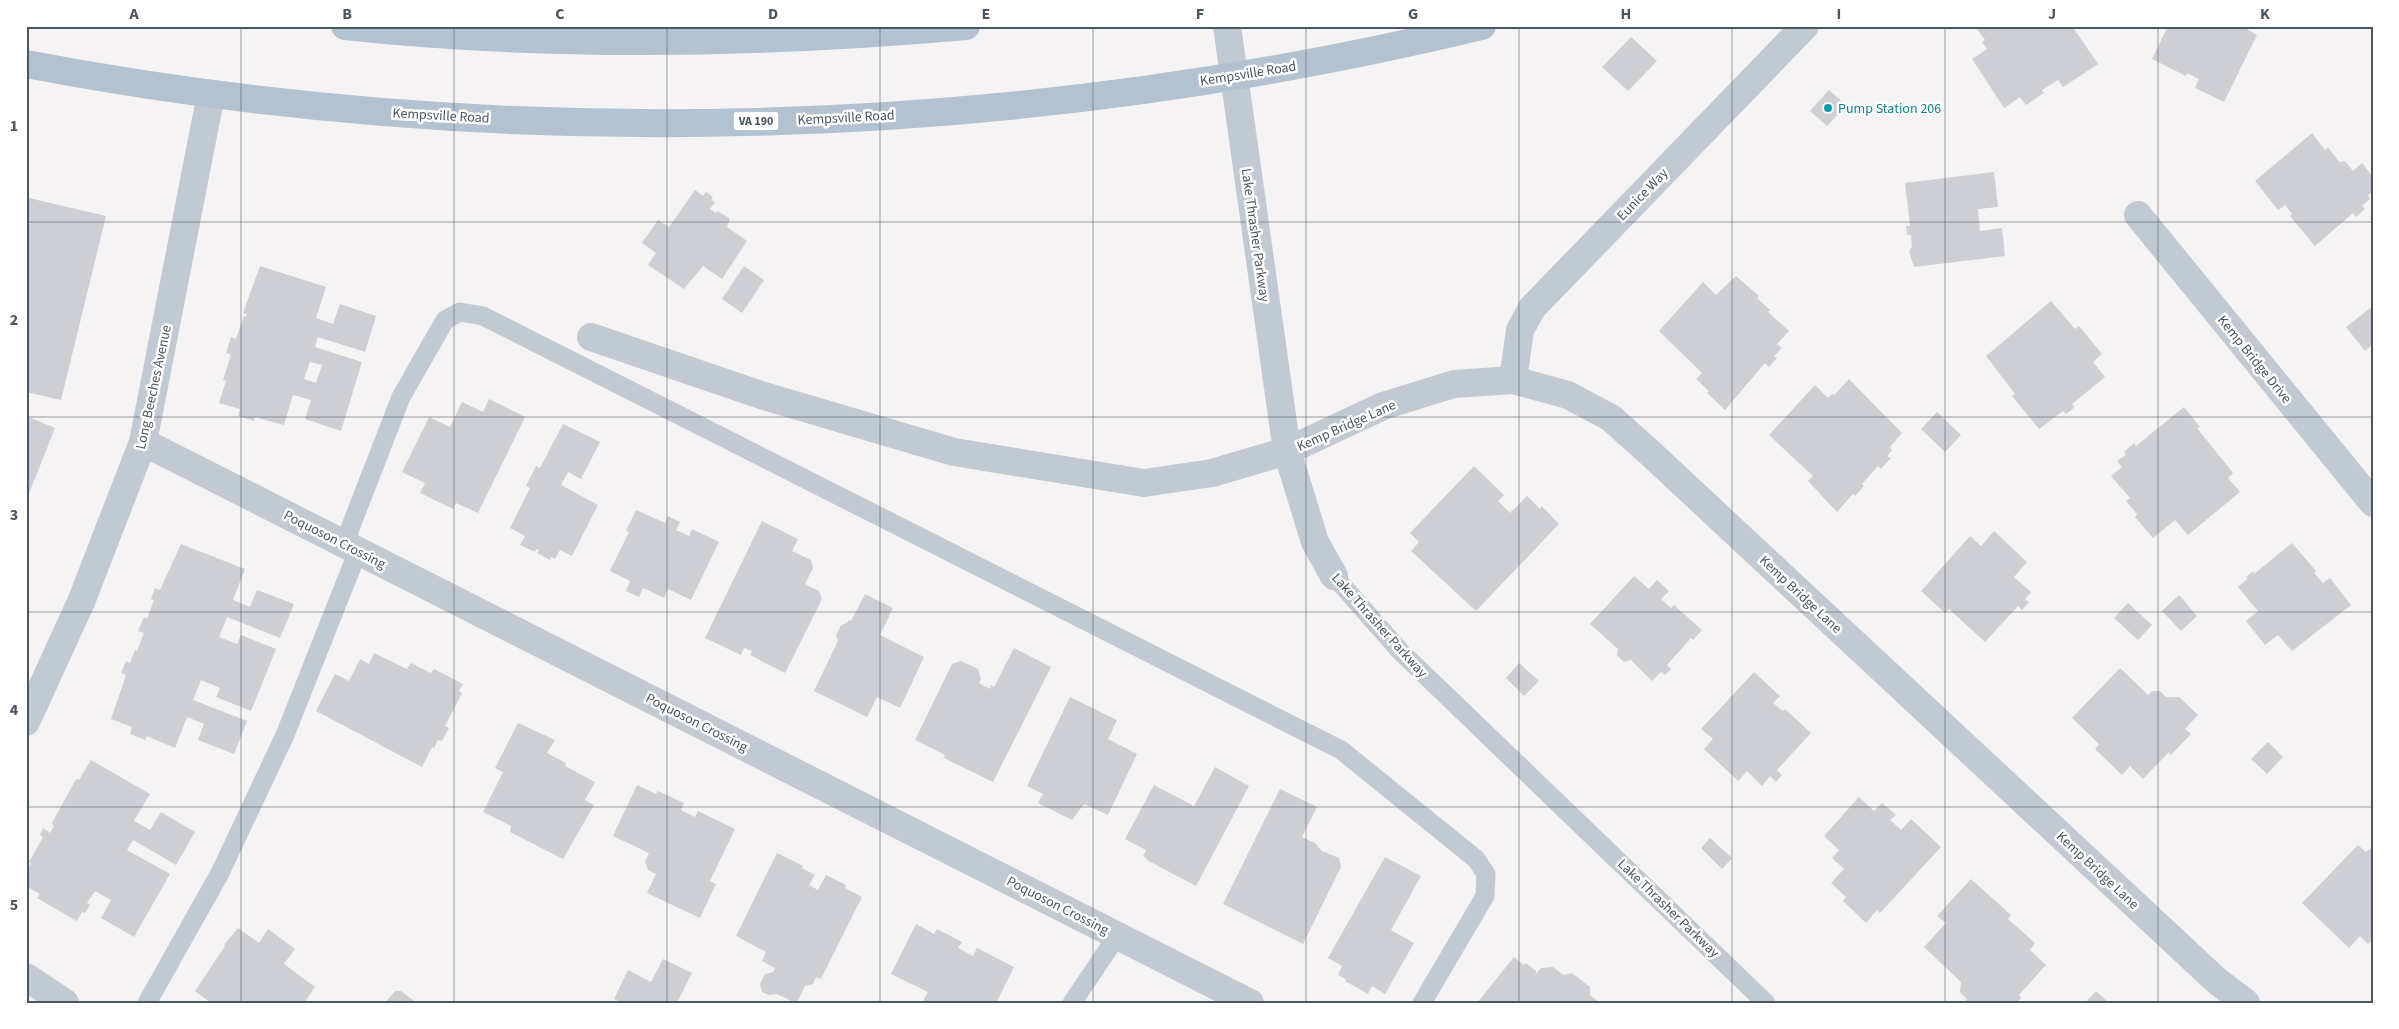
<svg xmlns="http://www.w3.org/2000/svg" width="2399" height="1029" font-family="'Source Sans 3',sans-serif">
	<rect width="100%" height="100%" fill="#f5f3f3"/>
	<g fill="#cdcfd5" fill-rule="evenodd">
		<polygon points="1975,26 2072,26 2098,64 2063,87 2058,80 2042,90 2044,93 2026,105 2020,97 2004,108 1972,59 1987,49 1982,42 1985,40"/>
		<polygon points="2168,26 2242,26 2257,35 2224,102 2195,88 2199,79 2187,73 2186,76 2152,59"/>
		<polygon points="1631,37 1657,61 1628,91 1602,67"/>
		<polygon points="1829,90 1846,105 1827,126 1810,111"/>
		<polygon points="2312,133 2325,150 2328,147 2339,162 2345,161 2353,171 2362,163 2373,177 2373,191 2368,195 2370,199 2362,206 2365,209 2356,217 2353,213 2315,246 2290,216 2292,214 2285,205 2278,210 2255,181"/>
		<polygon points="1994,172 1998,207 1978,209 1980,231 2002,228 2005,256 1914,267 1909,251 1912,247 1911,235 1907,235 1906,226 1910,226 1905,183"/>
		<polygon points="695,190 703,196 706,192 713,197 711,200 715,202 710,209 716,213 718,211 730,219 727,227 747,241 722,279 703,266 684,289 648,265 656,253 642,243 658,220 669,227"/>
		<polygon points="29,198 106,216 61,400 26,392 26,210"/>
		<path d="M260,266L326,287L316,318L333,324L340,304L376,316L365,352L318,337L315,347L362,362L341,431L305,419L311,400L293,395L284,425L255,417L254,421L238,416L240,409L219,403L226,381L223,380L231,355L226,353L231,337L236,339L244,316L246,317L247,315L243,313ZM310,362L322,365L316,383L304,379Z"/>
		<polygon points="744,266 764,280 742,313 722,299"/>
		<polygon points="1736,276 1759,296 1757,298 1770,310 1768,312 1789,331 1777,344 1782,348 1774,356 1777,358 1769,367 1765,363 1725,410 1707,393 1709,391 1696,379 1702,373 1659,331 1703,282 1716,295"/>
		<polygon points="2051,301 2075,329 2079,326 2102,354 2093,362 2105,377 2072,404 2075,407 2066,414 2063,411 2039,429 2012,396 2015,394 1986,356"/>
		<polygon points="2373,306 2373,344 2365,351 2346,327"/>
		<polygon points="1849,379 1902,433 1890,447 1892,450 1887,456 1891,458 1881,469 1878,466 1862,484 1864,486 1855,496 1853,494 1837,512 1808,481 1813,476 1769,435 1815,385 1828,398 1832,394 1834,395"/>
		<polygon points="489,399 525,417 478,513 456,503 453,509 420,493 425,483 402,472 429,417 450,427 462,402 483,412"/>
		<polygon points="2184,407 2200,427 2197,428 2233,473 2228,478 2240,492 2188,535 2175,520 2153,538 2135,517 2137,514 2126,501 2130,498 2111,476 2122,467 2117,461 2126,455 2124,452 2134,443 2136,446"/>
		<polygon points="1937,412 1961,435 1945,452 1921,429"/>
		<polygon points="26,416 55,428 26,501"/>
		<polygon points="563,424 600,442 581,479 568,472 561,485 598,505 572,556 560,550 555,559 551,557 550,560 537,553 539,550 536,549 535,552 520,545 525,536 510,528 530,488 526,486 536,466 540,468"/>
		<polygon points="1474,466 1504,495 1498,501 1510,513 1527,496 1540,509 1542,506 1559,524 1476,611 1411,551 1419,542 1410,533"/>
		<polygon points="636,510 665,523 668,516 680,522 676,530 689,536 692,529 719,542 691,600 668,589 664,598 643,588 639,597 626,591 630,581 610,571 629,532 626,531"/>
		<polygon points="762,521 798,539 792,551 811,560 813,568 805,584 819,591 822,599 785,673 750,655 752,651 744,648 741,655 705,638"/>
		<polygon points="1994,531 2027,562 2014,577 2031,592 2025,599 2029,602 2022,610 2018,606 1985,642 1949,609 1945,613 1921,591 1970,536 1981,546"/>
		<polygon points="2292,543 2316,571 2314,573 2323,583 2330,578 2351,605 2292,651 2278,635 2265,645 2246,621 2258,611 2238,587 2247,579 2246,577 2253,571 2254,574"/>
		<polygon points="181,544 245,569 233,600 250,607 257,590 294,604 280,638 227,617 219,637 237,644 241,635 276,649 251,711 216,697 220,688 201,680 193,700 247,721 234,754 198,740 204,724 187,717 175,748 147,736 145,740 130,734 132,727 111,719 126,675 121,673 126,661 130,663 135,650 137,651 144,633 138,631 144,617 147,619 154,600 151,599 155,588 160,590"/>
		<polygon points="1634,576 1649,589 1657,580 1669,591 1661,599 1671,608 1674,605 1702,630 1693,640 1691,638 1667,665 1671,669 1665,675 1661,672 1652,681 1631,660 1624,662 1617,655 1618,649 1590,624"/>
		<polygon points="865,594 893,608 880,635 924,657 900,708 877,697 867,717 814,691 838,641 836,635 841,625 847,623 849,620 851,621"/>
		<polygon points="2179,595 2197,616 2181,631 2162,611"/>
		<polygon points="2128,603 2152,625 2138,640 2114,618"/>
		<polygon points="1014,648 1051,667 993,782 944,758 945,755 915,740 952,664 961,661 978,669 981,679 979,683 990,689 991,685 994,687"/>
		<polygon points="374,653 407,669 411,663 431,673 434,669 463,684 459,691 462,693 445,726 449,728 442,741 438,740 434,748 432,747 422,767 316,711 335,674 349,681 360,659 369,664"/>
		<polygon points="1519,663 1539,681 1524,696 1506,678"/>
		<polygon points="2120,668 2148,695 2152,691 2160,691 2166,697 2179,697 2198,715 2185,729 2191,734 2171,755 2169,752 2143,779 2130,766 2122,775 2095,749 2099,744 2072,718"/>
		<polygon points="1754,672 1780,696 1773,703 1783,711 1785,709 1811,733 1777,770 1782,775 1776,782 1770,776 1762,786 1747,771 1738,781 1704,749 1713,739 1701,729"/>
		<polygon points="1070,697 1117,720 1108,739 1137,754 1108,815 1084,804 1072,820 1038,803 1043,794 1027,786"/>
		<polygon points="518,723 555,740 547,753 566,763 565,766 595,782 585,800 594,805 563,859 510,832 511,826 483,812 503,772 495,768"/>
		<polygon points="2268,742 2283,757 2267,774 2251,759"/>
		<polygon points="91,760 150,794 134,821 150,830 161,812 195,832 176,865 133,840 127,850 170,874 134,937 101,918 111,900 95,891 87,903 90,905 85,913 82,912 77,921 37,898 40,894 26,886 26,872 31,863 29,862 43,837 40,835 43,828 50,833 54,826 52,823 76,779 79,780"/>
		<polygon points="1215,767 1249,786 1196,886 1147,860 1147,859 1143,856 1146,850 1125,839 1154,785 1194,806"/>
		<polygon points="637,785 656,794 658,791 684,803 681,810 695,817 698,811 735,829 710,881 716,884 700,918 647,893 656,874 648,870 645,862 649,853 613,836"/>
		<polygon points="1280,789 1317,807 1302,837 1315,843 1322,851 1339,858 1341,867 1303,944 1223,904"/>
		<polygon points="1859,797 1874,811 1882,803 1896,815 1890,820 1901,830 1911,819 1941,847 1880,913 1877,910 1866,923 1843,901 1846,897 1831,883 1844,869 1832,858 1839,850 1824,836"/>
		<polygon points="1710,838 1732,858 1722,869 1701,848"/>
		<polygon points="2358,845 2366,852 2371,848 2373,850 2373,939 2368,944 2360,936 2349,948 2302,903"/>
		<polygon points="777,853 803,866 802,868 815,875 809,885 818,890 826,875 846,885 845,888 862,897 821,979 816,977 813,984 805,986 798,1001 794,1002 777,994 769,995 762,992 760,984 765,974 773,972 775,968 762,961 766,952 736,936"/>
		<polygon points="1385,857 1421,876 1391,930 1414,943 1385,994 1372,986 1368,994 1345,981 1346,979 1338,975 1342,966 1328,958"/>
		<polygon points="1971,879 2011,915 2008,919 2035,943 2030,950 2046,965 2019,995 2021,998 2016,1003 1963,1003 1967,999 1960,992 1961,982 1924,947 1946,923 1937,916"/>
		<polygon points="916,924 934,934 937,929 962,942 958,948 973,956 977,948 1014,967 996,1003 925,1003 924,999 928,992 891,974"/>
		<polygon points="238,928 259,943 268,929 295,949 284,964 315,987 304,1003 211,1003 195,991 225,946 224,945"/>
		<polygon points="1514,957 1524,965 1526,963 1536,971 1536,974 1541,968 1553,967 1563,975 1572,973 1590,987 1590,995 1600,1003 1477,1003"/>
		<polygon points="663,959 692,973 677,1003 622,1003 614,999 628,970 651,982"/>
		<polygon points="395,991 401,991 417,1003 385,1003"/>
		<polygon points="2096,991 2109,1003 2085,1003"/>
	</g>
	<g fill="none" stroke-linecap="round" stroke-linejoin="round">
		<g stroke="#c1cad2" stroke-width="19">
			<polyline points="344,544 401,397 445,320 460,312 483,316 1341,750 1476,859 1486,874 1485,896 1422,1003"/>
			<polyline points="1334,576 1400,651 1766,1003"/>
			<polyline points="147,1003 220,873 285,735 358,551"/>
			<polyline points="1072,1003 1117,936"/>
		</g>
		<g stroke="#c1cad2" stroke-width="28">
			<polyline points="1227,26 1287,451 1315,542 1334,576"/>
			<polyline points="2138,215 2373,503"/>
			<polyline points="591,337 764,396 954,452 1144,483 1212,473 1287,451 1383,406 1454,384 1513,380 1568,395 1611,418 1649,452 2217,981 2246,1003"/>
			<polyline points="1513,380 1520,330 1532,308 1805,26"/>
			<polyline points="143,442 1250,1003"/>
			<polyline points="26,722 81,602 143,442 211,94"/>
			<polyline points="26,977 65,1003"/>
		</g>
		<g stroke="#b3c2d1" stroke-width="28">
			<path d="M345,26C551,48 761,44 966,26"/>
			<path d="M26,64C505,155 1008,140 1482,26"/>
		</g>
	</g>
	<path fill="none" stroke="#4a5661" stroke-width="1" stroke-opacity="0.55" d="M241,26V1003M454,26V1003M667,26V1003M880,26V1003M1093,26V1003M1306,26V1003M1519,26V1003M1732,26V1003M1945,26V1003M2158,26V1003M26,222H2373M26,417H2373M26,612H2373M26,807H2373"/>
	<circle fill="#0f9aa8" stroke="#fff" stroke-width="2" cx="1828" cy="108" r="5"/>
	<g text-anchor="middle" stroke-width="5" stroke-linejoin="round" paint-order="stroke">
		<rect fill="#fff" stroke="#808990" stroke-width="1" x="733.5" y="111.5" width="45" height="19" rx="4"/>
		<g font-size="12" font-weight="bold" fill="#4a5661">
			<text x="756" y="125">VA 190</text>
		</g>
		<g font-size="14" fill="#4a5661" stroke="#fff">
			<text transform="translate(1248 73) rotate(-9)" y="5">Kempsville Road</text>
			<text transform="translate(441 115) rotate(3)" y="5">Kempsville Road</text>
			<text transform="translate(846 117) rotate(-3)" y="5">Kempsville Road</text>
			<text transform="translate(1642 194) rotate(-46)" y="5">Eunice Way</text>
			<text transform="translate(1256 235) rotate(82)" y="5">Lake Thrasher Parkway</text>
			<text transform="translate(2255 359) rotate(51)" y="5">Kemp Bridge Drive</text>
			<text transform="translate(153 387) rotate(-78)" y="5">Long Beeches Avenue</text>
			<text transform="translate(1346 425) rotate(-24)" y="5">Kemp Bridge Lane</text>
			<text transform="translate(335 539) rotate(27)" y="5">Poquoson Crossing</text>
			<text transform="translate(1801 594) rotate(43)" y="5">Kemp Bridge Lane</text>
			<text transform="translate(1380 625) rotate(48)" y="5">Lake Thrasher Parkway</text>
			<text transform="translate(697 722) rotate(27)" y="5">Poquoson Crossing</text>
			<text transform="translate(2098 870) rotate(43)" y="5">Kemp Bridge Lane</text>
			<text transform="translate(1058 905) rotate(27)" y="5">Poquoson Crossing</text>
			<text transform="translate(1669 908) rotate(44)" y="5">Lake Thrasher Parkway</text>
		</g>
		<g font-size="14" fill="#0d838f" stroke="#fff" text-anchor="start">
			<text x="1838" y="113">Pump Station 206</text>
		</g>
	</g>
	<rect width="2399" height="1029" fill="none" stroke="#ffffff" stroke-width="55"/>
	<rect x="28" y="28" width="2344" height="974" fill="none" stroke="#4a5661" stroke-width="2"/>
	<g font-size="16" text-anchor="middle" font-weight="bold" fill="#4a5661">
		<text x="134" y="19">A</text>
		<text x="347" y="19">B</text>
		<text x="560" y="19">C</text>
		<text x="773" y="19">D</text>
		<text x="986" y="19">E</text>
		<text x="1200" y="19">F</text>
		<text x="1413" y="19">G</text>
		<text x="1626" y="19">H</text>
		<text x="1839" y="19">I</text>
		<text x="2052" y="19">J</text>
		<text x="2265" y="19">K</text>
		<text x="14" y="131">1</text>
		<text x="14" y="325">2</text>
		<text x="14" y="520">3</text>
		<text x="14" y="715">4</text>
		<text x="14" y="910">5</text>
	</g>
</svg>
